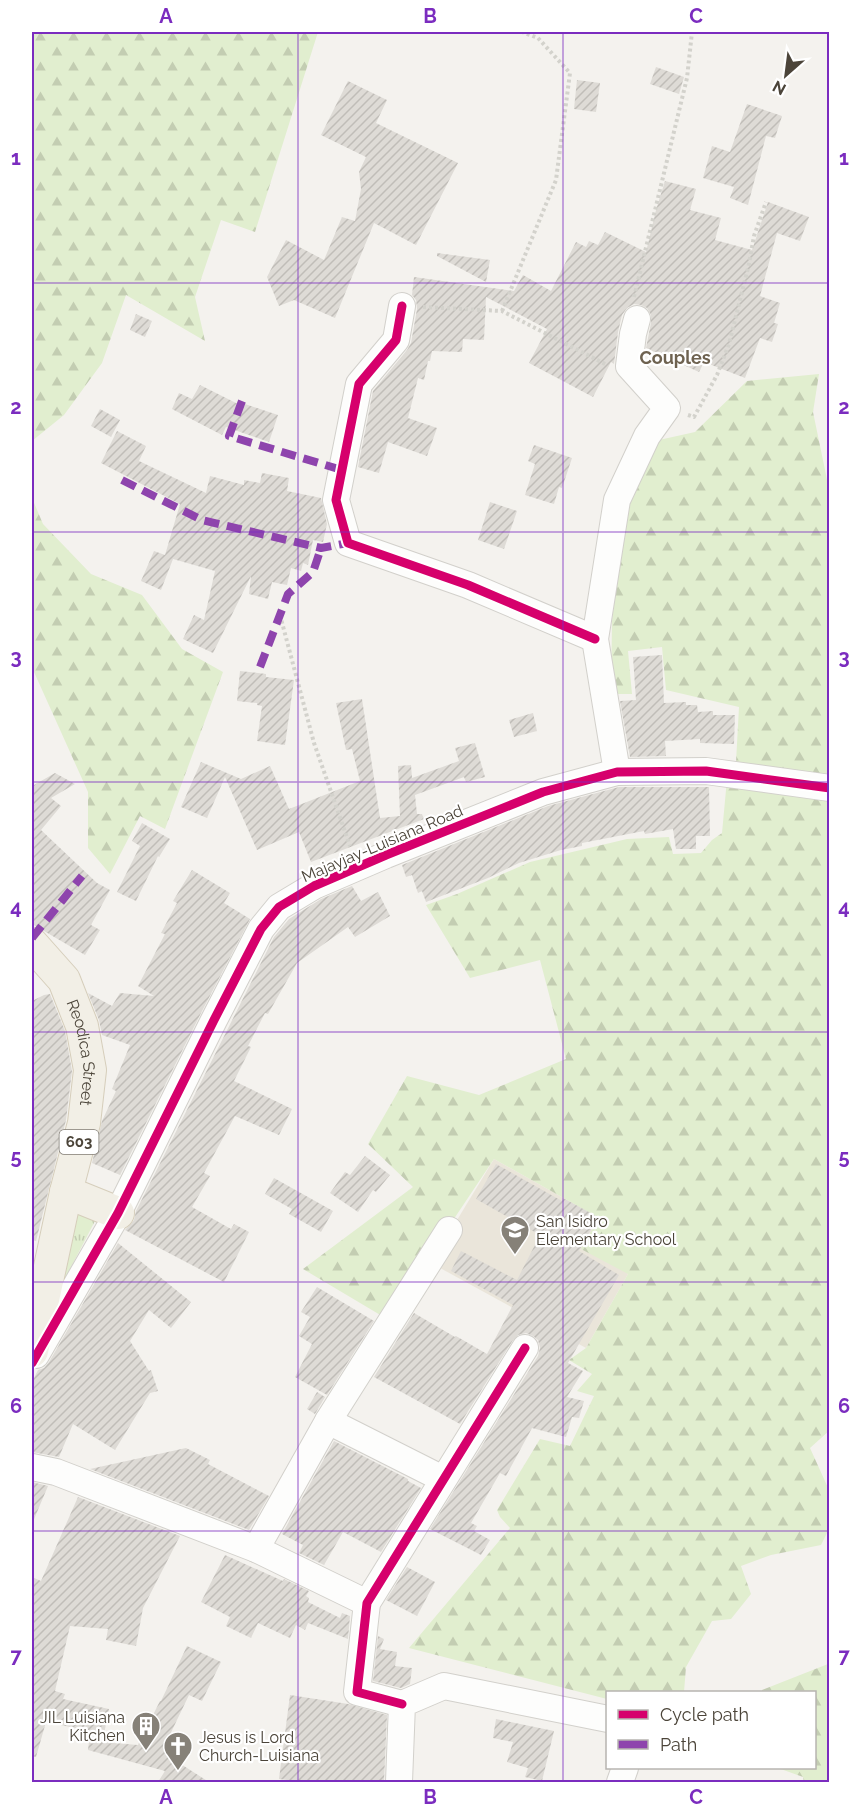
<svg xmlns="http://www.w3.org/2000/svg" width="861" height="1814" font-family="Raleway,sans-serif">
	<defs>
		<pattern id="forest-firs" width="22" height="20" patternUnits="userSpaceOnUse" patternTransform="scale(1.5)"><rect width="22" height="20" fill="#e1eecf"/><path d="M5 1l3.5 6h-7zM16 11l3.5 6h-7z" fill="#c3cdb2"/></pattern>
		<pattern id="park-tufts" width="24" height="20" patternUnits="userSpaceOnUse" patternTransform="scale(1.5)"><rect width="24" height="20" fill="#e1eecf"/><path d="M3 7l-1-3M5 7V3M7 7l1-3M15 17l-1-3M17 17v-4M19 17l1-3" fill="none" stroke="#c3cdb2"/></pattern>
		<pattern id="building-hatch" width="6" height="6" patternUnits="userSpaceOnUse" patternTransform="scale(1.5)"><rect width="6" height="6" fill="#dedbd6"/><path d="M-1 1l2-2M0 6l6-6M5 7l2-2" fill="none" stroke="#c0bdb8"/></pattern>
	</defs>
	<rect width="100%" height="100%" fill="#f4f2ee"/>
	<polygon fill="#eae5da" points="494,1159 599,1218 628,1274 586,1348 431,1263"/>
	<g fill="url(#forest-firs)">
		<polygon points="32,32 318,32 255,232 221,220 195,297 205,341 126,295 102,363 64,415 32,441"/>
		<polygon points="819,374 813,412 830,494 829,778 736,762 739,707 666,690 662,647 628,651 632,694 611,694 612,621 625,508 659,440 695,432 747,381"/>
		<polygon points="32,498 43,524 91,574 142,595 182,649 223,672 165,829 140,816 110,874 88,848 88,792 34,672 32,671"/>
		<polygon points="727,779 829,794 830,1430 810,1448 829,1490 829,1529 821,1545 771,1555 741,1566 751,1594 731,1619 712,1621 686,1667 684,1692 608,1692 607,1699 409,1648 510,1528 500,1517 497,1510 540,1439 570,1446 594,1396 577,1391 592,1374 569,1360 586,1348 628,1274 581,1249 599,1218 494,1159 387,1319 303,1269 413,1187 368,1144 407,1076 479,1095 566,1059 540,960 470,978 426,905 457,894 530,862 627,839 669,837 673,854 701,853 712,840 722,833"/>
		<polygon points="829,1659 829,1782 804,1782 803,1777 778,1768 814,1768 814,1692 762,1692 762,1690 828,1664"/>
	</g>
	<polygon fill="url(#park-tufts)" points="70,1211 95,1221 45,1317"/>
	<g fill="url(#building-hatch)">
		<polygon points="656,67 684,77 679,94 650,84"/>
		<polygon points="577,80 600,83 596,112 574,109"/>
		<polygon points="348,81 387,100 376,123 458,163 416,245 374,223 335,318 294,300 279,306 267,277 286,240 324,260 342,217 355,221 361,189 359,172 366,157 321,135"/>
		<polygon points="747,104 782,116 775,138 766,136 748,205 730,198 734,187 703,178 712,146 730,152"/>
		<polygon points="665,181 696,189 690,210 721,218 715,240 752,250 768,202 809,217 800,241 777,233 760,296 780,303 774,323 778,324 772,342 760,338 745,378 704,362 699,372 646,348 651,323 651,315 647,308 641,305 634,304 627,308 622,315 618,332 614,364 611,362 593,397 529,363 547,329 486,297 484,340 463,339 462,352 432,351 430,361 428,361 424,380 418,378 408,418 437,428 427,456 388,442 379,473 358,467 373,391 407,350 411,343 417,309 416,300 412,295 414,277 514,291 523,275 551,291 576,242 586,247 589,241 598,245 605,232 646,252 656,210"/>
		<polygon points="437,253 490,260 486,282 437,256"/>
		<polygon points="136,314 152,321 145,337 130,330"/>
		<polygon points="200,385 244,407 245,404 278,415 269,442 226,427 222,435 172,409 179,393 192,399"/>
		<polygon points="100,409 120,420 111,437 91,426"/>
		<polygon points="117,431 146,446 139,461 206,493 210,476 244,485 244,480 260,483 262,473 289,478 287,491 321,498 327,524 323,542 313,540 308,565 303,563 301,571 291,568 287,585 272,582 268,599 249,594 251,576 213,653 183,639 194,615 204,620 215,571 173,559 161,590 141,581 154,551 165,555 180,504 101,463"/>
		<polygon points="534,445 572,458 562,488 559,487 554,504 525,495 535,464 528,461"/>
		<polygon points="490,502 517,511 504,549 478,540"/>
		<polygon points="662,655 664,703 686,702 686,705 697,705 698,712 713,711 713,715 735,715 734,744 700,743 700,739 665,741 666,756 630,757 620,701 636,700 633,657"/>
		<polygon points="240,671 266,674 266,677 294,680 285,745 257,741 262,706 257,705 257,703 237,701"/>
		<polygon points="362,699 380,818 400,816 398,766 411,765 412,778 459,761 455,748 475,743 485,777 466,782 464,777 415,795 417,814 422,814 424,819 311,862 299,832 257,850 225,777 207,818 181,807 201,762 241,779 270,766 289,809 360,781 352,749 346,750 336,703"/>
		<polygon points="533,713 537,731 514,737 509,720"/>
		<polygon points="55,773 75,784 51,798 61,806 41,830 97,883 110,890 91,925 100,930 85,955 32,924 32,783 34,785"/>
		<polygon points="619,787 709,787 710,836 696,836 696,849 676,849 673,829 645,834 644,831 582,843 582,846 561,850 519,863 488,878 426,902 422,891 418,893 412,875 406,877 402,865 548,806"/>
		<polygon points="142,823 170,839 159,857 158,856 136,901 117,892 140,846 132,841"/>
		<polygon points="192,870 230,893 224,903 250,919 201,1013 120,1175 92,1163 102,1121 116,1091 112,1089 130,1045 102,1035 99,1020 88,993 112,1006 120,993 154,996 138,986 165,934 161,933 177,903 173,901"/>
		<polygon points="352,886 361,901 378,892 390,916 355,937 348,927 297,963 268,1014 265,1013 248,1046 251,1047 234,1081 292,1109 279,1135 235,1116 204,1173 210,1176 192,1207 231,1229 234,1224 249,1232 224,1282 125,1230 134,1220 136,1211 274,937 289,919 321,899"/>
		<polygon points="50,994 65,1031 72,1071 66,1120 36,1241 32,1240 32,1001 44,995"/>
		<polygon points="365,1156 390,1175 376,1192 373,1190 358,1212 330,1193 345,1172 350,1175"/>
		<polygon points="496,1164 562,1201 563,1198 598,1217 579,1251 619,1275 568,1363 583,1371 567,1397 584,1401 579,1418 572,1417 566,1437 532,1428 506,1476 500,1473 471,1523 477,1526 474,1531 490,1540 481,1555 430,1529 538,1356 540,1348 538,1340 533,1336 526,1333 518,1335 513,1340 460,1424 374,1377 414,1313 455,1337 456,1336 487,1354 513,1305 451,1271 461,1251 517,1280 540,1235 476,1199"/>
		<polygon points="274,1178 333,1211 321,1232 289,1214 292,1209 265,1194"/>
		<polygon points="118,1243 191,1302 171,1328 149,1310 130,1341 149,1371 151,1370 158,1391 150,1393 115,1450 73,1424 59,1457 32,1452 32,1382 38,1370 44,1368 49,1362"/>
		<polygon points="317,1287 374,1321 327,1395 295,1377 312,1344 299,1336 310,1317 301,1312"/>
		<polygon points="317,1392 325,1397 315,1414 307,1409"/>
		<polygon points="334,1441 408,1479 408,1481 421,1488 381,1552 343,1532 324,1565 299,1553 303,1545 282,1534"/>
		<polygon points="186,1448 210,1460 208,1464 269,1496 249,1530 90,1469"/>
		<polygon points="32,1482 48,1486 32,1524"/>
		<polygon points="78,1497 180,1536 143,1608 136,1646 106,1640 108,1629 70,1626 55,1691 65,1694 63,1699 109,1709 104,1734 46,1722 36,1757 32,1756 32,1577 41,1581"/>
		<polygon points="225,1555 283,1581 284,1579 309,1591 306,1596 309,1598 308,1602 340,1618 342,1613 350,1616 348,1639 308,1623 305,1630 296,1625 290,1638 258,1623 251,1638 226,1626 230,1617 201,1602"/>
		<polygon points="407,1567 435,1582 417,1616 386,1600"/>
		<polygon points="378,1636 384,1639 380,1649 397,1652 395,1666 412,1668 410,1684 401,1688 373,1681"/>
		<polygon points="187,1646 221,1662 202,1701 189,1695 164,1747 179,1749 176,1761 209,1782 158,1782 165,1771 88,1750 89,1741 138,1745 160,1701 161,1701"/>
		<polygon points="290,1695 348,1704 387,1715 384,1782 303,1782 279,1779"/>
		<polygon points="496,1719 554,1731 542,1781 525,1777 528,1768 507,1762 513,1742 493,1738"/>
	</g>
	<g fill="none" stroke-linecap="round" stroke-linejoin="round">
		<g stroke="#d2d0cb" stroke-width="28">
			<g id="minor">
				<polyline points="402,306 396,340 359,384 336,500 348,543 468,585 595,639"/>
				<polyline points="617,772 595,639 617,500 647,436 667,408 629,366 633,334 637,319"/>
				<polyline points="36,1355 118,1213 214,1020 261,929 279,907 314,886 386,855 543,792 617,772 706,771 830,788"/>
				<polyline points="328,1421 443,1479"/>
				<polyline points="32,1467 56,1472 256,1549 367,1603"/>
				<polyline points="256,1549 328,1421 449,1230"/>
				<polyline points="402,1704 357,1692 367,1603 525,1348"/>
				<polyline points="399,1782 402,1704 444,1686 608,1719"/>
				<polyline points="620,1782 625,1768"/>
			</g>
		</g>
		<g stroke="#d6cebb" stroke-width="34">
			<g id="major">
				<path id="s1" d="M32,944L64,980L82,1026L90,1070L84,1123L66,1192L32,1351"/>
				<polyline points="66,1192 118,1213"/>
			</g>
		</g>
		<g stroke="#d3d2cc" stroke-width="4" stroke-dasharray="3 3" stroke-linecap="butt">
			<polyline points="634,297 687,78 692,32"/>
			<polyline points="423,307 502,311 607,365"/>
			<polyline points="502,311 556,180 570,73 538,38 522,32"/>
			<polyline points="688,415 694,417 717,375 729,344 749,264 754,236 766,202"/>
			<polyline points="280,615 314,743 350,846"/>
		</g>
		<use href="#minor" stroke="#fdfdfc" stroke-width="26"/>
		<use href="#major" stroke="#f2efe6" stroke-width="32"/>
		<g stroke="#8e44ad" stroke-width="8" stroke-dasharray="15 8" stroke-linecap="butt">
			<polyline points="242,401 229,436 342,470"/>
			<polyline points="122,480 202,520 321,548 348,543"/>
			<polyline points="260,667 288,594 313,572 321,548"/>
			<polyline points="32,938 82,876"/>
		</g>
		<g stroke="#fff" stroke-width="13">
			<g id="cycleway">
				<polyline points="402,306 396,340 359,384 336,500 348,543 468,585 595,639"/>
				<polyline points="32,1363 118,1213 214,1020 261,929 279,907 314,886 386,855 543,792 617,772 706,771 830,788"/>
				<polyline points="402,1704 357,1692 367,1603 525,1348"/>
			</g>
		</g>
		<use href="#cycleway" stroke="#d6006c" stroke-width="9"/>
	</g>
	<path fill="none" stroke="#7b2cbf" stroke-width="1.5" stroke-opacity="0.55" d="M298,32V1782M563,32V1782M32,283H830M32,532H830M32,782H830M32,1032H830M32,1282H830M32,1531H830"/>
	<defs>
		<g id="school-pin" transform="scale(1.5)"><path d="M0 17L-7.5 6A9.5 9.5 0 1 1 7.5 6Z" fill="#868178" stroke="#fff"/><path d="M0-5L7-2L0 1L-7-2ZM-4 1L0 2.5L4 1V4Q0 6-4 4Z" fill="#fff"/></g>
		<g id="building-pin" transform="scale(1.5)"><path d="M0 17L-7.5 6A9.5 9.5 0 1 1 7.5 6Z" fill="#868178" stroke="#fff"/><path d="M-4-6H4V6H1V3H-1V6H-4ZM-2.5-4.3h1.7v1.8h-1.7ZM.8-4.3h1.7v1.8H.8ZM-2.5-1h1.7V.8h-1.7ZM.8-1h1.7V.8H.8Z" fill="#fff"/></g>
		<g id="church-pin" transform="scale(1.5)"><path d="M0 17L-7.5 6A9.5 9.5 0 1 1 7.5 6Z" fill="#868178" stroke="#fff"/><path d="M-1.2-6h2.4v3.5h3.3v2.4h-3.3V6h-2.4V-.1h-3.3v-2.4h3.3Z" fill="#fff"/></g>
	</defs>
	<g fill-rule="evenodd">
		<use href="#school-pin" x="515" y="1230"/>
		<use href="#building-pin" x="146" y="1726"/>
		<use href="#church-pin" x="178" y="1746"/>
	</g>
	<g text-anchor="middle" stroke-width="4.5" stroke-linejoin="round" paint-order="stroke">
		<rect fill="#fff" stroke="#817c74" stroke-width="1.5" x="59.5" y="1130" width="39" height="24" rx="4.5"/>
		<g font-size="15" font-weight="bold" fill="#4b4439">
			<text x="79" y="1147">603</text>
		</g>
		<g font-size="16" fill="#4b4439" stroke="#fff">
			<text transform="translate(382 843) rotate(-23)" y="6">Majayjay-Luisiana Road</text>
			<text dy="6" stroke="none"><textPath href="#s1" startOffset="124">Reodica Street</textPath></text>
		</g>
		<g font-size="16" fill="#4b4439" stroke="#fff" text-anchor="start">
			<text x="536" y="1227">San Isidro<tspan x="536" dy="18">Elementary School</tspan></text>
			<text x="125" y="1723" text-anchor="end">JIL Luisiana<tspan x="125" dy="18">Kitchen</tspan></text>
			<text x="199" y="1743">Jesus is Lord<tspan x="199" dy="18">Church-Luisiana</tspan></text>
		</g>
		<g font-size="18" font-weight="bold" fill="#6e6250" stroke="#fff">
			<text x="675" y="364">Couples</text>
		</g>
	</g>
	<rect width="861" height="1814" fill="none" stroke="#ffffff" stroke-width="66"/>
	<rect x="606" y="1691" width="210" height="78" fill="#ffffff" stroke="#b7b4b0" stroke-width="1.5"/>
	<rect x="618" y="1710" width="30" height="9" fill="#d6006c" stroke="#b7b4b0" stroke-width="1.5"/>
	<text x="660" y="1721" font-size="18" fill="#4b4439">Cycle path</text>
	<rect x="618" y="1740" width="30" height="9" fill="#8e44ad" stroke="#b7b4b0" stroke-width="1.5"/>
	<text x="660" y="1751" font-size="18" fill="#4b4439">Path</text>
	<g transform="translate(786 75) rotate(208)" stroke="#ffffff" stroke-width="4.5" paint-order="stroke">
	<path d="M0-4.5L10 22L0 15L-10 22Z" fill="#4b4439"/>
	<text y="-9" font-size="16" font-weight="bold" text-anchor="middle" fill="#4b4439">N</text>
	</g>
	<rect x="33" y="33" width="795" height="1748" fill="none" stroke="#7b2cbf" stroke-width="2"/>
	<g font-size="20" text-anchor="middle" font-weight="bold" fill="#7b2cbf">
		<text x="166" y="23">A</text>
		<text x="430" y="23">B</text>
		<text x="696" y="23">C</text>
		<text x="16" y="165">1</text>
		<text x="844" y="165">1</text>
		<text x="16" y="414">2</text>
		<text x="844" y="414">2</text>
		<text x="16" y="664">3</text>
		<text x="844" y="664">3</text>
		<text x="16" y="914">4</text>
		<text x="844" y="914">4</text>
		<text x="16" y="1164">5</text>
		<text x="844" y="1164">5</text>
		<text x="16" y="1413">6</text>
		<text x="844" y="1413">6</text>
		<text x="16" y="1663">7</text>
		<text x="844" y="1663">7</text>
		<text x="166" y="1804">A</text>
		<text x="430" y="1804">B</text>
		<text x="696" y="1804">C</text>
	</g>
</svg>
